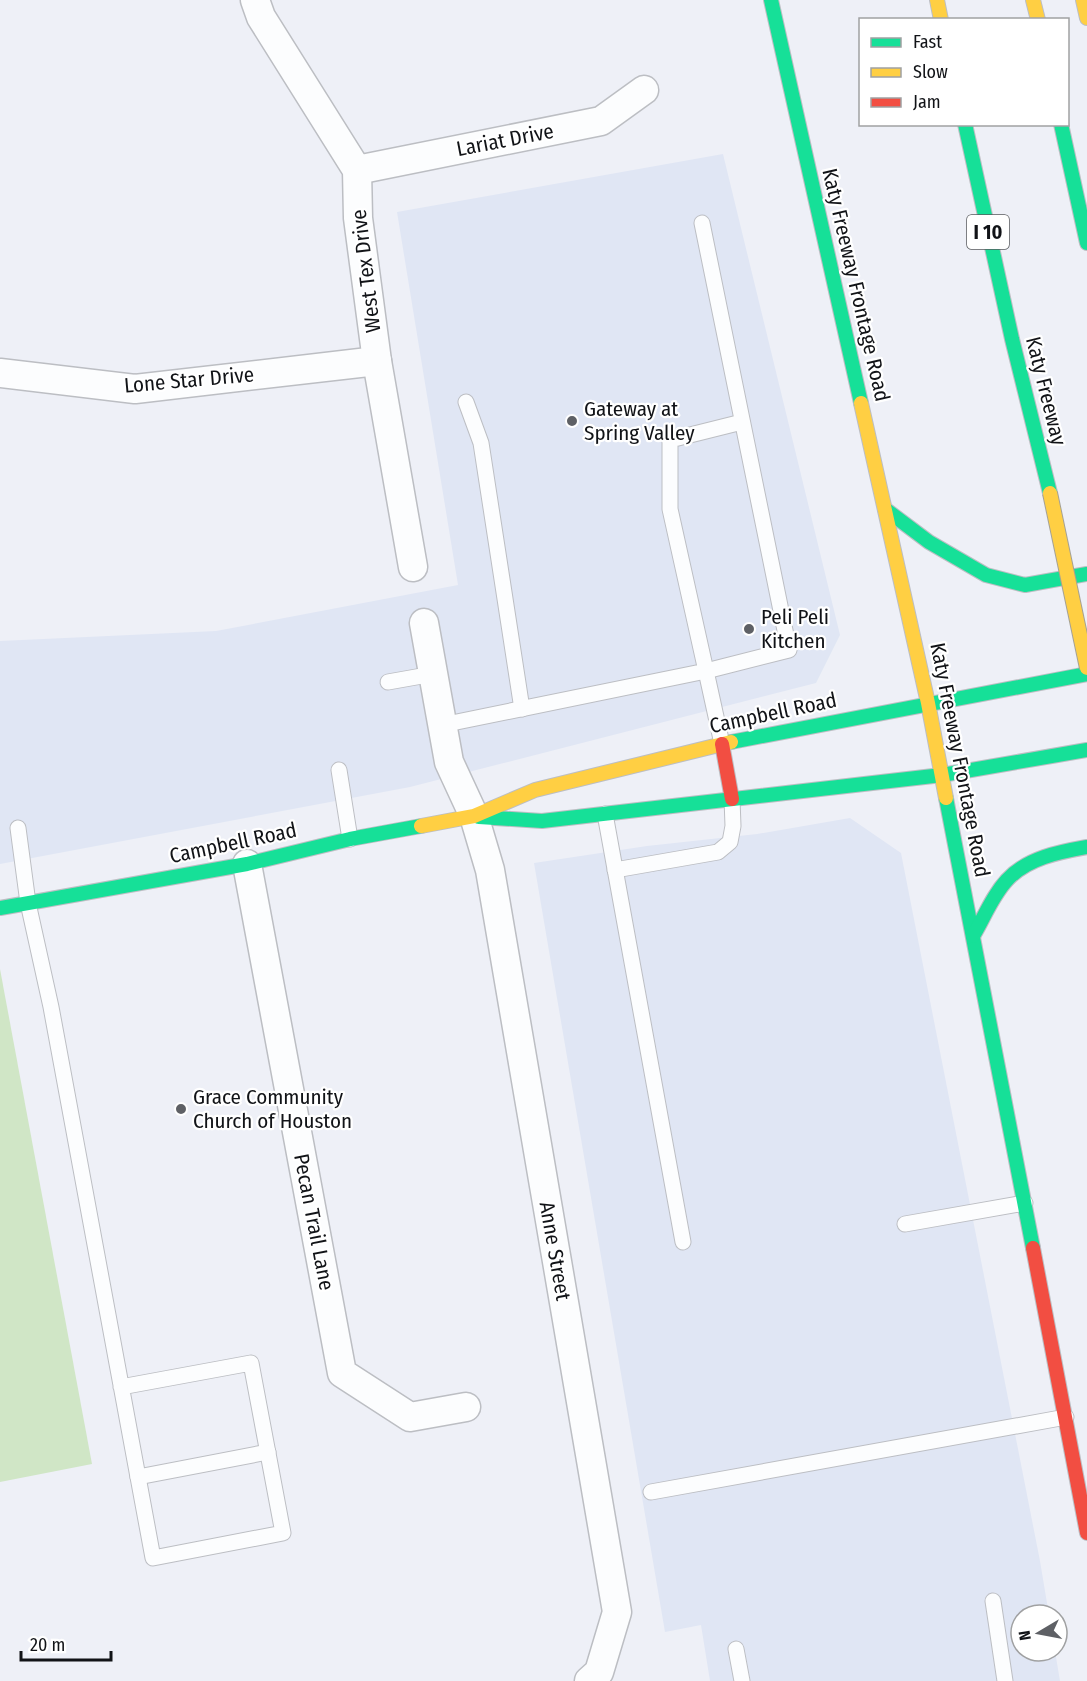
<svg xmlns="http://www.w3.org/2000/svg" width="1087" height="1681" font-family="'Fira Sans Condensed',sans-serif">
	<rect width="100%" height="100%" fill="#eef0f7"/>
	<g fill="#e0e6f4">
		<polygon points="723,154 840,635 816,683 410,787 0,864 0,641 216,631 458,585 397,212"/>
		<polygon points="850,818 901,853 1040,1561 1049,1615 1021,1615 1021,1651 1055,1651 1060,1681 710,1681 701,1625 665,1632 534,863 647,846 757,834"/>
	</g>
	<polygon fill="#d0e6c6" points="0,969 92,1464 0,1482"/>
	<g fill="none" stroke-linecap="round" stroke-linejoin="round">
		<g stroke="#bcbec3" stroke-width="17">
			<g id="lane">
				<polyline points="702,223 789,650 706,671 722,744"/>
				<polyline points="466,402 481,443 522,709"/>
				<polyline points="388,682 433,674"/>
				<polyline points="442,725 706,671 670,509 670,440 742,422"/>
				<polyline points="339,770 350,839"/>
				<polyline points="605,814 683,1242"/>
				<polyline points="18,828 28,903 51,1007 153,1558 283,1533 251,1363 121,1387"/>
				<polyline points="615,870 718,852 730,842 733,826 732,799"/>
				<polyline points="905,1224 1025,1203"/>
				<polyline points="138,1477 268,1452"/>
				<polyline points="651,1492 1066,1417"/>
				<polyline points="993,1601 1005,1681"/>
				<polyline points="736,1649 742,1681"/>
			</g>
		</g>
		<g stroke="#bcbec3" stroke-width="31">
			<g id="street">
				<polyline points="255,0 261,17 357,170 358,218 377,361 413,567"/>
				<polyline points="357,170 601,121 644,90"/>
				<polyline points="0,373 135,389 377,361"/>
				<polyline points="424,623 449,762 474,816 490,870 617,1612 599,1672 589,1681"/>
				<polyline points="247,864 342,1373 410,1417 466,1407"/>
			</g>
		</g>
		<g stroke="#bcbec3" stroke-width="16">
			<g id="fast">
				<polyline points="771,0 861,403"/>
				<polyline points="965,124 1012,339 1050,493"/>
				<polyline points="1061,124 1087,243"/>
				<polyline points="885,509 929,542 986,575 1025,585 1087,574"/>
				<polyline points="731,742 1087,674"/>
				<polyline points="946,798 1033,1248"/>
				<polyline points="479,817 542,821 942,775 1087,750"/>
				<polyline points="0,908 247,864 350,839 421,826"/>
				<path d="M973,936C984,918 992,896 1007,880C1027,858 1059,852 1087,847"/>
			</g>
		</g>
		<g stroke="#bcbec3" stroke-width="16">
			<g id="slow">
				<polyline points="937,0 941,20"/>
				<polyline points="1033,0 1038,20"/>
				<polyline points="1083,0 1087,18"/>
				<polyline points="861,403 928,703 946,798"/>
				<polyline points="421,826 474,816 535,790 731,742"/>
			</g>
		</g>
		<g stroke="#bcbec3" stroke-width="16">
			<g id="jam">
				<polyline points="722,744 732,799"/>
				<polyline points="1033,1248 1087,1533"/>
			</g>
		</g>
		<use href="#lane" stroke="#fcfdfe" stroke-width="15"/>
		<use href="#street" stroke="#fcfdfe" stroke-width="28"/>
		<use href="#fast" stroke="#16e098" stroke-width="14"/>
		<use href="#slow" stroke="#ffcf43" stroke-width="14"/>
		<use href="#jam" stroke="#f24e42" stroke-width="14"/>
		<g stroke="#a5a194" stroke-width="16" stroke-linecap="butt">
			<polyline id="slow-bridge" points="1050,493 1087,668"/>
		</g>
		<use href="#slow-bridge" stroke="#ffcf43" stroke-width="14"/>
	</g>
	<g fill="#5e6065" stroke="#fff" stroke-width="2">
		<circle cx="572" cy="421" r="6"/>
		<circle cx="749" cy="629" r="6"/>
		<circle cx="181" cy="1109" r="6"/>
	</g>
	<g text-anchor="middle" stroke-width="4.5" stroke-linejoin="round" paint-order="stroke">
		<rect fill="#fff" stroke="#585a5d" stroke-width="1.5" x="967" y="215" width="42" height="34" rx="4.5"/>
		<g font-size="20" font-weight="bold" fill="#111317">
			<text x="988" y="239">I 10</text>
		</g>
		<g font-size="21" fill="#111317" stroke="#fff">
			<text transform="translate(505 140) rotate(-11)" y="7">Lariat Drive</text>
			<text transform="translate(366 271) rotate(-97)" y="7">West Tex Drive</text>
			<text transform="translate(856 285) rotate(77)" y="7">Katy Freeway Frontage Road</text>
			<text transform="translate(189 380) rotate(-5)" y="7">Lone Star Drive</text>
			<text transform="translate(1046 391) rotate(76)" y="7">Katy Freeway</text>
			<text transform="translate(773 713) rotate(-12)" y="7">Campbell Road</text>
			<text transform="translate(960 760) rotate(79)" y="7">Katy Freeway Frontage Road</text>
			<text transform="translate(233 843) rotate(-12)" y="7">Campbell Road</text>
			<text transform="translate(314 1222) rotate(79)" y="7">Pecan Trail Lane</text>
			<text transform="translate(555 1251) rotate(80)" y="7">Anne Street</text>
		</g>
		<g font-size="21" fill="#111317" stroke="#fff" text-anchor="start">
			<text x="584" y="416">Gateway at<tspan x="584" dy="24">Spring Valley</tspan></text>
			<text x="761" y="624">Peli Peli<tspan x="761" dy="24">Kitchen</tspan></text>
			<text x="193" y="1104">Grace Community<tspan x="193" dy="24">Church of Houston</tspan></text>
		</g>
	</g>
	<rect x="859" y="18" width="210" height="108" fill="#ffffff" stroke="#a0a1a2" stroke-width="1.5"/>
	<rect x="871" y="38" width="30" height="9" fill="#16e098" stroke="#a0a1a2" stroke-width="1.5"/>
	<text x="913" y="48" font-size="18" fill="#111317">Fast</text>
	<rect x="871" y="68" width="30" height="9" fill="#ffcf43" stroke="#a0a1a2" stroke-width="1.5"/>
	<text x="913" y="78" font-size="18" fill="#111317">Slow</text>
	<rect x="871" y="98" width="30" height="9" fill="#f24e42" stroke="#a0a1a2" stroke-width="1.5"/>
	<text x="913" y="108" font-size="18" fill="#111317">Jam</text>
	<g transform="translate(1039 1633) rotate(260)"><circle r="28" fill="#ffffff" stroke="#a0a1a2" stroke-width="1.5"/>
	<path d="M0-4.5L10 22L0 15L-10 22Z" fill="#5e6065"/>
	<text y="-9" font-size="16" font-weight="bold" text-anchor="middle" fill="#111317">N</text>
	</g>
	<path d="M21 1651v9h90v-9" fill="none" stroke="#111317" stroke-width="3"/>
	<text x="30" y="1651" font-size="18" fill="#111317" stroke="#ffffff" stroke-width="4.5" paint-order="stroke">20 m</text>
</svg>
